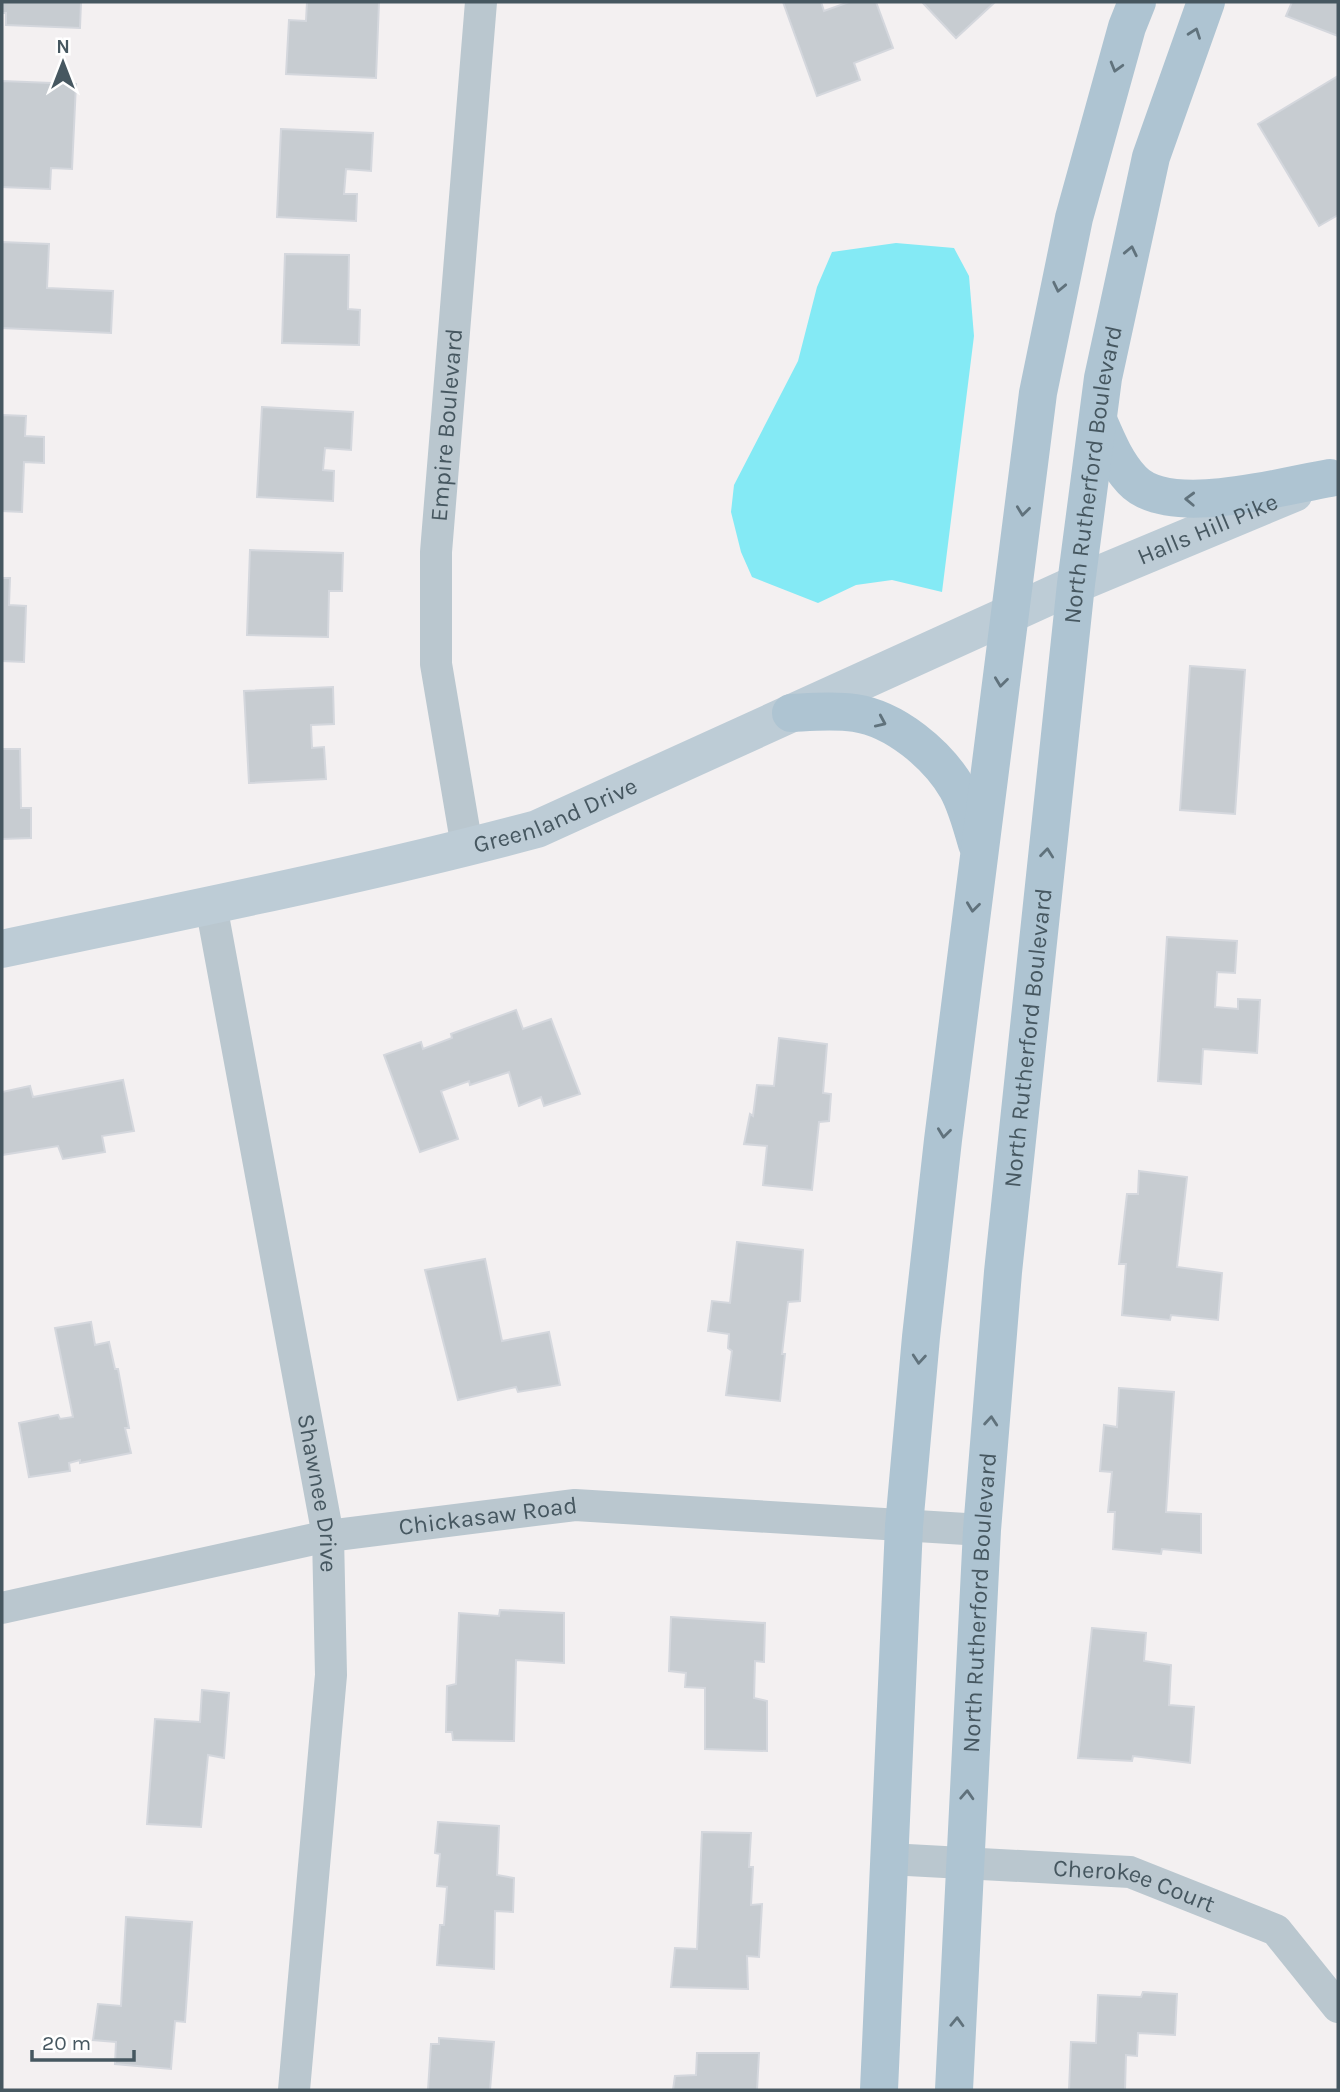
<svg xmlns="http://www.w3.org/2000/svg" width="1340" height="2092" font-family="Karla,sans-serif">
	<rect width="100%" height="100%" fill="#f3f0f1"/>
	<polygon fill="#84eaf5" points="896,243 954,248 969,276 974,336 942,592 892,580 856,585 818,603 752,577 741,552 731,512 734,485 798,361 817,287 832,252"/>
	<g fill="#c7ccd1" stroke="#d4d7dd" stroke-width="2">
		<polygon points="2,2 81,2 80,28 6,25 6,13 2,13"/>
		<polygon points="307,2 379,2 376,78 286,74 289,20 306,21"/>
		<polygon points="783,2 821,2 824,11 849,2 876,2 893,48 854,63 860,80 817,96"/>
		<polygon points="922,2 995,2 956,38"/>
		<polygon points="1292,2 1338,2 1338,36 1286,16"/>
		<polygon points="1338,76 1338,215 1319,226 1258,124"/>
		<polygon points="2,81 76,84 72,169 51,168 50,189 2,187"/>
		<polygon points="281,129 373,133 371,171 346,169 344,194 357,194 356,221 277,217"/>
		<polygon points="2,242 49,244 47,288 113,291 111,333 2,328"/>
		<polygon points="285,254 349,255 348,309 360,310 359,345 282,343"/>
		<polygon points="262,407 353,412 351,450 325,448 323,470 334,471 333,501 257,497"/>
		<polygon points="2,415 26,416 25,436 44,437 44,463 24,462 22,512 2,511"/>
		<polygon points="250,550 343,553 342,591 329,591 328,637 247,635"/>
		<polygon points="2,578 10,578 9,605 26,606 24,662 2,661"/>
		<polygon points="1190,666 1245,670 1235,814 1180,810"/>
		<polygon points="333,687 334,724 311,725 312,748 324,747 326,779 249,783 244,691"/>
		<polygon points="2,749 20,749 21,808 31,808 31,838 2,839"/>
		<polygon points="1167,937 1237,941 1235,973 1217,972 1215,1007 1238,1009 1238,999 1260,1000 1257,1053 1203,1049 1201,1084 1158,1081"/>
		<polygon points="516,1010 523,1029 551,1019 580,1094 544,1106 541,1097 519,1106 509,1072 470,1085 469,1081 441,1091 458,1139 420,1152 384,1055 421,1042 423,1049 452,1038 451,1034"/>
		<polygon points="779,1038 827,1044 823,1093 831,1094 829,1121 819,1122 812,1190 763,1185 767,1146 744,1144 750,1114 753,1116 757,1085 774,1086"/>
		<polygon points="123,1080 134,1131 102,1136 105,1152 63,1159 58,1146 2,1155 2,1092 30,1086 33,1097"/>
		<polygon points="1139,1171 1187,1177 1177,1267 1222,1273 1218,1320 1171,1315 1170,1320 1122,1315 1126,1264 1119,1264 1127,1194 1138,1194"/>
		<polygon points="737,1242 803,1250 800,1301 788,1302 782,1354 785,1354 780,1401 726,1395 732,1351 728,1348 729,1334 708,1331 712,1301 730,1303"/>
		<polygon points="485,1259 502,1341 549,1332 560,1385 518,1392 516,1387 458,1400 425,1270"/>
		<polygon points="91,1322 95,1345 109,1342 115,1369 118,1369 129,1428 125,1428 131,1453 80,1463 80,1460 69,1463 70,1471 29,1477 19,1423 58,1415 60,1419 73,1417 55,1328"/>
		<polygon points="1119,1388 1174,1392 1166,1512 1201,1514 1201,1553 1162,1549 1161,1554 1113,1549 1115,1512 1108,1512 1112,1472 1100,1471 1104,1425 1117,1427"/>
		<polygon points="500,1610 564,1613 564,1663 516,1660 514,1741 453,1740 452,1732 446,1732 447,1686 456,1684 459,1613 499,1616"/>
		<polygon points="671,1617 765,1623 764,1662 755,1661 754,1698 767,1701 767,1751 705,1749 705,1688 685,1687 686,1673 669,1671"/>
		<polygon points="1092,1628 1146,1633 1144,1661 1171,1665 1169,1705 1194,1707 1190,1763 1133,1756 1132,1761 1078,1758"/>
		<polygon points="202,1690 229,1693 224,1758 208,1755 201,1827 147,1824 155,1719 200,1722"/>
		<polygon points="438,1822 499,1826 497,1875 514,1878 513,1912 495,1911 494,1969 437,1965 440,1925 444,1925 447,1887 437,1886 440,1854 435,1853"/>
		<polygon points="702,1832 751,1833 749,1867 753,1867 751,1905 762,1904 759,1957 747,1956 748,1989 671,1987 675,1948 697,1949"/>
		<polygon points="126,1917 192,1922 185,2022 175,2021 171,2069 115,2064 116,2042 93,2040 98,2004 121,2006"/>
		<polygon points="1143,1992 1177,1994 1175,2035 1138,2033 1137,2056 1126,2055 1125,2090 1069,2090 1071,2042 1096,2043 1098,1995 1141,1997"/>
		<polygon points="439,2038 494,2042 490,2090 428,2090 431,2044 439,2044"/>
		<polygon points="697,2053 759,2053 757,2090 673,2090 675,2076 696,2075"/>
	</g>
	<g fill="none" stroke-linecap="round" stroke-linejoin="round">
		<g stroke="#bac7cf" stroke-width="32">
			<path id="s1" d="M467,847L436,664V552L481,2"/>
			<path id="s2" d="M211,905L328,1536L331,1675L294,2090"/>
			<path id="s3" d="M2,1608L328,1536L575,1505L982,1530"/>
			<path id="s4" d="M889,1859L1130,1872L1276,1930L1338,2007"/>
		</g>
		<path stroke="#bdccd6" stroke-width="38" id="s5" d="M2,949C181,911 361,876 537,829L1076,584L1294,493"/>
		<g stroke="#aec4d2" stroke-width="38">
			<path d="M1098,420C1107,441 1116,463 1132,480C1168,519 1282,486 1330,478"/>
			<path d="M791,713C812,712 834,710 855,713C895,719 937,754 957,788C966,804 972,826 977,844"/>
			<polyline points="879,2090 904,1526 921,1337 943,1140 1038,393 1074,218 1127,27 1137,2"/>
			<path id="s6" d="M954,2090L982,1530L1003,1272L1076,584L1103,378L1151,157L1206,2"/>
		</g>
	</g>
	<defs><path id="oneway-chevron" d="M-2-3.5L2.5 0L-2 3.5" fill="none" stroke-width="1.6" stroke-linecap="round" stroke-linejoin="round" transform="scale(1.75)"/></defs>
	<g stroke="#60727c">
		<use href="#oneway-chevron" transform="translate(1195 33) rotate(-70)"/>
		<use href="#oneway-chevron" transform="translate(1116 67) rotate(106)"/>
		<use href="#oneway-chevron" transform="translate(1131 251) rotate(-78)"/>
		<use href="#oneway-chevron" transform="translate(1059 287) rotate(102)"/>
		<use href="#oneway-chevron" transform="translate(1190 499) rotate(-178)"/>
		<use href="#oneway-chevron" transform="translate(1023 511) rotate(97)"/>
		<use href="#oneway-chevron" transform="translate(1001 682) rotate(97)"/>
		<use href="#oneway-chevron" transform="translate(881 722) rotate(24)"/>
		<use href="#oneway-chevron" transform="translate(1047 853) rotate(-84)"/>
		<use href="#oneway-chevron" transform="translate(973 907) rotate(97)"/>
		<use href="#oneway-chevron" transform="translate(944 1133) rotate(97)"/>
		<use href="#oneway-chevron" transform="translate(919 1359) rotate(95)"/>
		<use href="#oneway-chevron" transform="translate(991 1421) rotate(-85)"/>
		<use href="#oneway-chevron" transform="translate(967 1795) rotate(-87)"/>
		<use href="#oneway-chevron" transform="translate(957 2022) rotate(-88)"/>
	</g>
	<g text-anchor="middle" stroke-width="5" stroke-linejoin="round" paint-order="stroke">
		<g font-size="24" fill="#465760" stroke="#fff">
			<text dy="8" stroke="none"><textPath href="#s1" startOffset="425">Empire Boulevard</textPath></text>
			<text dy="8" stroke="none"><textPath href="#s6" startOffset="1622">North Rutherford Boulevard</textPath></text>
			<text dy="8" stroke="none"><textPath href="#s5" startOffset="1283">Halls Hill Pike</textPath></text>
			<text dy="8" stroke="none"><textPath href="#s5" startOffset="570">Greenland Drive</textPath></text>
			<text dy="8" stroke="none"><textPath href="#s6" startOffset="1055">North Rutherford Boulevard</textPath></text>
			<text dy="8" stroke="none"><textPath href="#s2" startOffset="598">Shawnee Drive</textPath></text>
			<text dy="8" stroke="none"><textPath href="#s3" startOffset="495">Chickasaw Road</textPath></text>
			<text dy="8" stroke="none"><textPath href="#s6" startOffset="488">North Rutherford Boulevard</textPath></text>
			<text dy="8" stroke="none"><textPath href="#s4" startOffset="248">Cherokee Court</textPath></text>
		</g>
	</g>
	<rect width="1340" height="2092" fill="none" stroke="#465760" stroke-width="7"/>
	<g transform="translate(63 63)" stroke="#ffffff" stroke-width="5" paint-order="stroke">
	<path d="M0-5L12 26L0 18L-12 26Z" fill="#465760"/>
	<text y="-10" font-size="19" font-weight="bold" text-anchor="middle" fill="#465760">N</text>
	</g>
	<path d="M32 2050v10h102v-10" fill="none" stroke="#465760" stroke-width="3.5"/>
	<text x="42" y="2050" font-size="21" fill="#465760" stroke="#ffffff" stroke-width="5" paint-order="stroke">20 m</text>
</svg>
